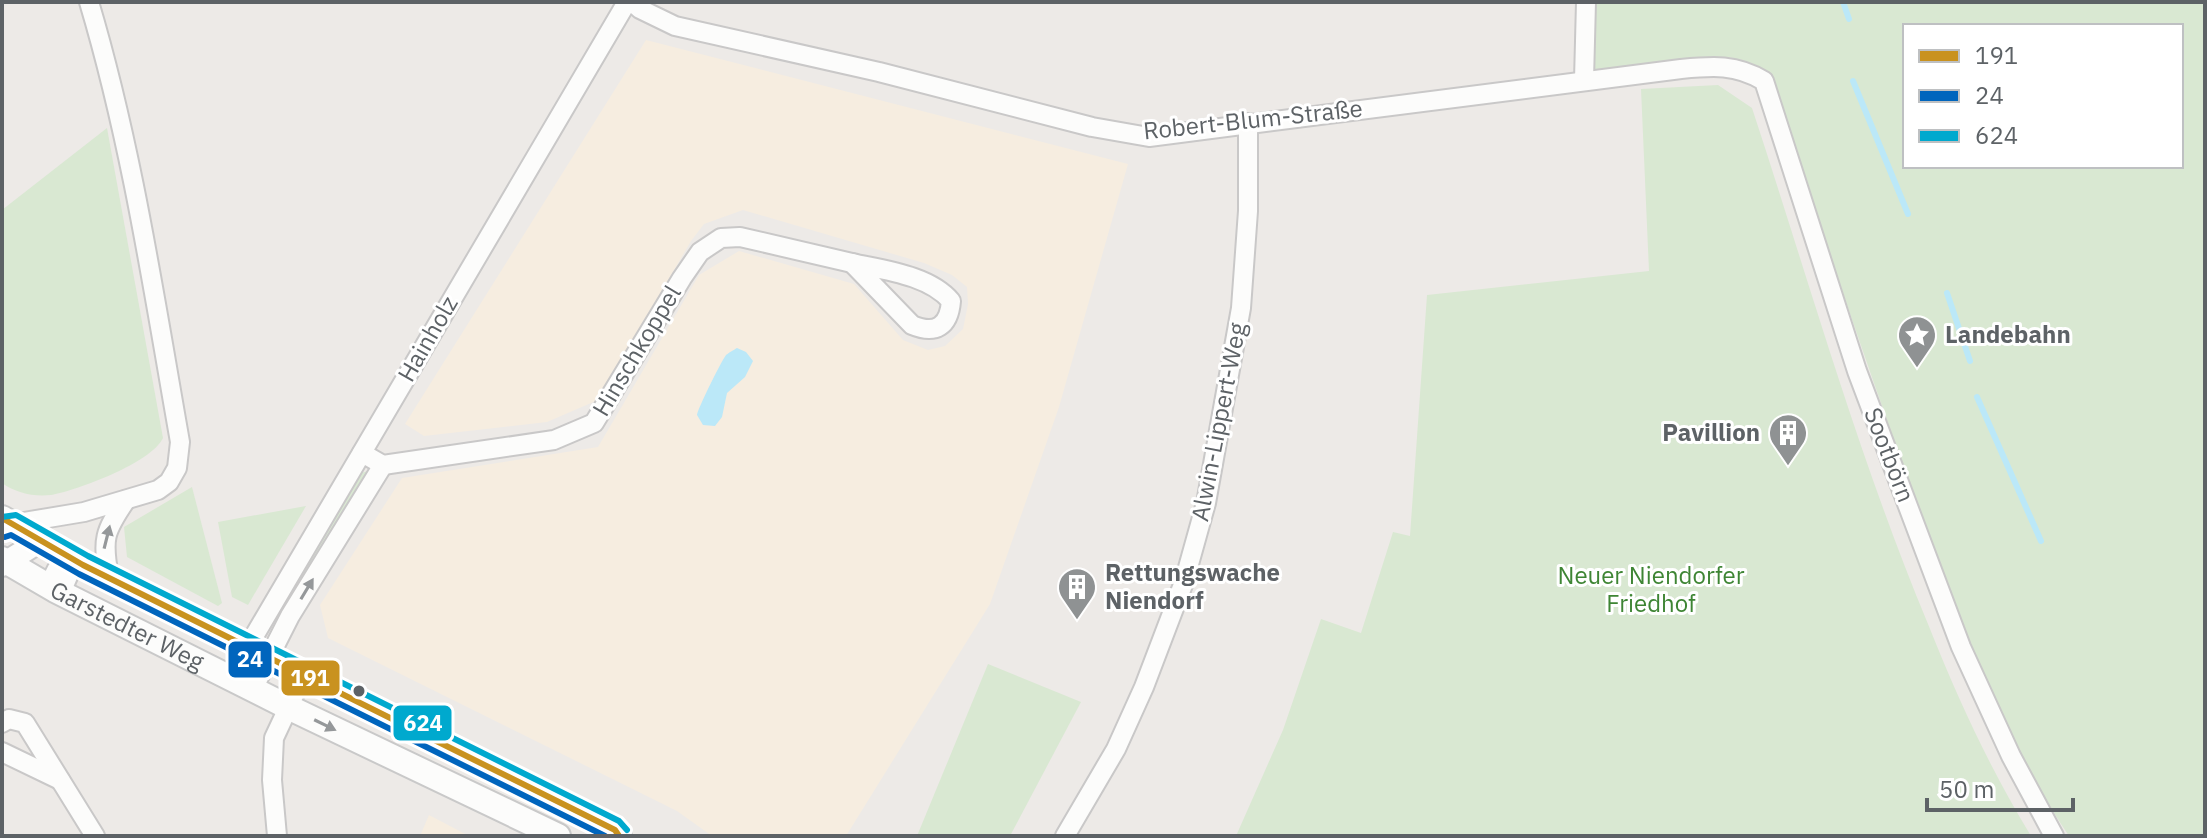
<svg xmlns="http://www.w3.org/2000/svg" width="2207" height="838" font-family="'IBM Plex Sans',sans-serif">
	<rect width="100%" height="100%" fill="#edeae7"/>
	<g fill="#f6ede0">
		<polygon points="646,40 1128,164 1059,407 990,604 846,836 712,836 677,811 328,638 320,605 402,478 598,447 699,275 739,251 854,284 903,340 928,350 945,346 963,329 968,304 967,287 952,275 924,263 743,210 704,224 691,241 598,400 547,422 424,436 405,424"/>
		<polygon points="429,815 469,836 420,836"/>
	</g>
	<g fill="#d9e8d2" fill-rule="evenodd">
		<path d="M1593,2H2205V836H2069C2000,734 1957,614 1915,499C1865,360 1818,220 1771,79C1757,66 1746,59 1727,57L1591,70ZM1905,26H2181V166H1905Z"/>
		<path d="M1718,85L1752,108C1809,281 1858,456 1928,624C1958,699 1989,767 2031,836H1236L1283,730L1321,619L1361,633L1393,532L1410,536L1427,295L1649,271L1641,89Z"/>
		<path d="M107,128L163,438C151,463 78,490 51,495C33,497 16,493 2,483V210Z"/>
		<polygon points="368,471 365,481 281,619 274,616 357,474"/>
		<polygon points="192,487 222,603 218,606 127,557 124,527"/>
		<polygon points="306,506 248,605 232,597 218,522"/>
		<polygon points="988,664 1081,702 1010,836 917,836"/>
	</g>
	<path fill="#bbe8f8" d="M737,348L746,352L753,361L745,377L727,393L722,417L715,426L703,425L697,415C698,408 722,360 726,355C727,354 735,349 737,348Z"/>
	<g fill="none" stroke-linecap="round" stroke-linejoin="round">
		<g stroke="#bbe8f8" stroke-width="6">
			<polyline points="1843,2 1849,19"/>
			<polyline points="1853,81 1908,214"/>
			<polyline points="1947,293 1970,361"/>
			<polyline points="1977,397 2041,541"/>
		</g>
		<g stroke="#c9c8c8" stroke-width="16">
			<polygon id="pedestrian" points="54,568 71,577 68,584 51,574"/>
		</g>
		<g stroke="#c9c8c8" stroke-width="22">
			<g id="minor">
				<path d="M632,2L640,9L675,26L879,72L1092,127L1149,137L1681,69C1713,66 1736,64 1764,81L1857,371L1961,647L2011,756L2054,836"/>
				<polyline points="1584,80 1586,2"/>
				<path d="M852,263C883,270 929,275 951,301C949,326 936,335 912,325Z"/>
				<polyline points="362,453 383,465 554,440 594,423 682,278 700,252 721,238 740,237 852,263"/>
				<path d="M12,524L84,512L158,490L169,482L177,468L180,442C154,295 132,146 89,2"/>
				<path d="M109,577C102,539 104,532 126,500"/>
				<polyline points="230,677 627,2"/>
				<polyline points="253,689 290,616 383,465"/>
				<polyline points="2,723 9,719 25,723 95,836"/>
				<polyline points="2,752 60,780"/>
				<polyline points="277,836 272,780 274,738 304,674"/>
				<polyline points="1065,836 1116,749 1144,687 1184,582 1206,503 1241,308 1248,211 1248,123"/>
			</g>
		</g>
		<g stroke="#c9c8c8" stroke-width="26">
			<polyline id="tertiary" points="2,565 40,541"/>
		</g>
		<g stroke="#c9c9c9" stroke-width="28">
			<g id="secondary">
				<polyline points="2,518 83,565 615,830 619,836"/>
				<path id="s1" d="M2,559L55,590L288,707L558,836"/>
			</g>
		</g>
		<use href="#pedestrian" stroke="#fcfcfb" stroke-width="12"/>
		<use href="#minor" stroke="#fcfcfb" stroke-width="18"/>
		<use href="#tertiary" stroke="#fcfcfb" stroke-width="22"/>
		<use href="#secondary" stroke="#fcfcfb" stroke-width="24"/>
		<g stroke="#fff" stroke-width="12">
			<polyline id="bus-1" points="2,518 83,565 615,830 619,836"/>
		</g>
		<g stroke="#fff" stroke-width="12">
			<polyline id="bus-2" points="5,537 11,535 79,574 605,836"/>
		</g>
		<g stroke="#fff" stroke-width="12">
			<polyline id="bus-3" points="2,517 16,515 88,556 619,821 627,830"/>
		</g>
		<use href="#bus-1" stroke="#c9921f" stroke-width="6"/>
		<use href="#bus-2" stroke="#0065bd" stroke-width="6"/>
		<use href="#bus-3" stroke="#00a9ce" stroke-width="6"/>
	</g>
	<defs><path id="oneway-solid" d="M-6-.8H1V-3.2L6.5 0L1 3.2V.8H-6Z" transform="scale(2)"/></defs>
	<g fill="#95989a">
		<use href="#oneway-solid" transform="translate(107 537) rotate(-76)"/>
		<use href="#oneway-solid" transform="translate(307 589) rotate(-59)"/>
		<use href="#oneway-solid" transform="translate(325 725) rotate(26)"/>
	</g>
	<defs>
		<g id="sight-pin" transform="scale(2)"><path d="M0 17L-7.5 6A9.5 9.5 0 1 1 7.5 6Z" fill="#8f9293" stroke="#fff"/><path d="M0-6L1.8-2.2L6-1.7L2.9 1.2L3.7 5.4L0 3.3L-3.7 5.4L-2.9 1.2L-6-1.7L-1.8-2.2Z" fill="#fff"/></g>
		<g id="building-pin" transform="scale(2)"><path d="M0 17L-7.5 6A9.5 9.5 0 1 1 7.5 6Z" fill="#8f9293" stroke="#fff"/><path d="M-4-6H4V6H1V3H-1V6H-4ZM-2.5-4.3h1.7v1.8h-1.7ZM.8-4.3h1.7v1.8H.8ZM-2.5-1h1.7V.8h-1.7ZM.8-1h1.7V.8H.8Z" fill="#fff"/></g>
	</defs>
	<g fill-rule="evenodd">
		<use href="#sight-pin" x="1917" y="335"/>
		<use href="#building-pin" x="1788" y="433"/>
		<use href="#building-pin" x="1077" y="587"/>
	</g>
	<circle fill="#5d6266" stroke="#fff" stroke-width="3" cx="359" cy="691" r="7"/>
	<g text-anchor="middle" stroke-width="6" stroke-linejoin="round" paint-order="stroke">
		<g font-size="24" fill="#5d6266" stroke="#fff">
			<text transform="translate(1253 120) rotate(-6)" y="8">Robert-Blum-Straße</text>
			<text transform="translate(428 339) rotate(-60)" y="8">Hainholz</text>
			<text transform="translate(637 351) rotate(-59)" y="8">Hinschkoppel</text>
			<text transform="translate(1219 422) rotate(-79)" y="8">Alwin-Lippert-Weg</text>
			<text transform="translate(1889 455) rotate(69)" y="8">Sootbörn</text>
			<text dy="8" stroke="none"><textPath href="#s1" startOffset="142">Garstedter Weg</textPath></text>
		</g>
		<g font-size="24" font-weight="bold" fill="#5d6266" stroke="#fff" text-anchor="start">
			<text x="1945" y="343">Landebahn</text>
			<text x="1760" y="441" text-anchor="end">Pavillion</text>
			<text x="1105" y="581">Rettungswache<tspan x="1105" dy="28">Niendorf</tspan></text>
		</g>
		<g font-size="24" fill="#3e8534" stroke="#fff">
			<text x="1651" y="584">Neuer Niendorfer<tspan x="1651" dy="28">Friedhof</tspan></text>
		</g>
	</g>
	<g stroke="#fff" stroke-width="3">
		<rect x="227" y="640" width="46" height="39" rx="8" fill="#0065bd"/>
		<rect x="280" y="659" width="61" height="38" rx="8" fill="#c9921f"/>
		<rect x="392" y="704" width="61" height="38" rx="8" fill="#00a9ce"/>
	</g>
	<g font-size="22" text-anchor="middle" font-weight="bold" fill="#fff">
		<text x="250" y="667">24</text>
		<text x="310" y="686">191</text>
		<text x="423" y="731">624</text>
	</g>
	<rect width="2207" height="838" fill="none" stroke="#5d6266" stroke-width="8"/>
	<rect x="1903" y="24" width="280" height="144" fill="#ffffff" stroke="#bec0c2" stroke-width="2"/>
	<rect x="1919" y="50" width="40" height="12" fill="#c9921f" stroke="#bec0c2" stroke-width="2"/>
	<text x="1975" y="64" font-size="24" fill="#5d6266">191</text>
	<rect x="1919" y="90" width="40" height="12" fill="#0065bd" stroke="#bec0c2" stroke-width="2"/>
	<text x="1975" y="104" font-size="24" fill="#5d6266">24</text>
	<rect x="1919" y="130" width="40" height="12" fill="#00a9ce" stroke="#bec0c2" stroke-width="2"/>
	<text x="1975" y="144" font-size="24" fill="#5d6266">624</text>
	<path d="M1927 798v12h146v-12" fill="none" stroke="#5d6266" stroke-width="4"/>
	<text x="1939" y="798" font-size="24" fill="#5d6266" stroke="#ffffff" stroke-width="6" paint-order="stroke">50 m</text>
</svg>
